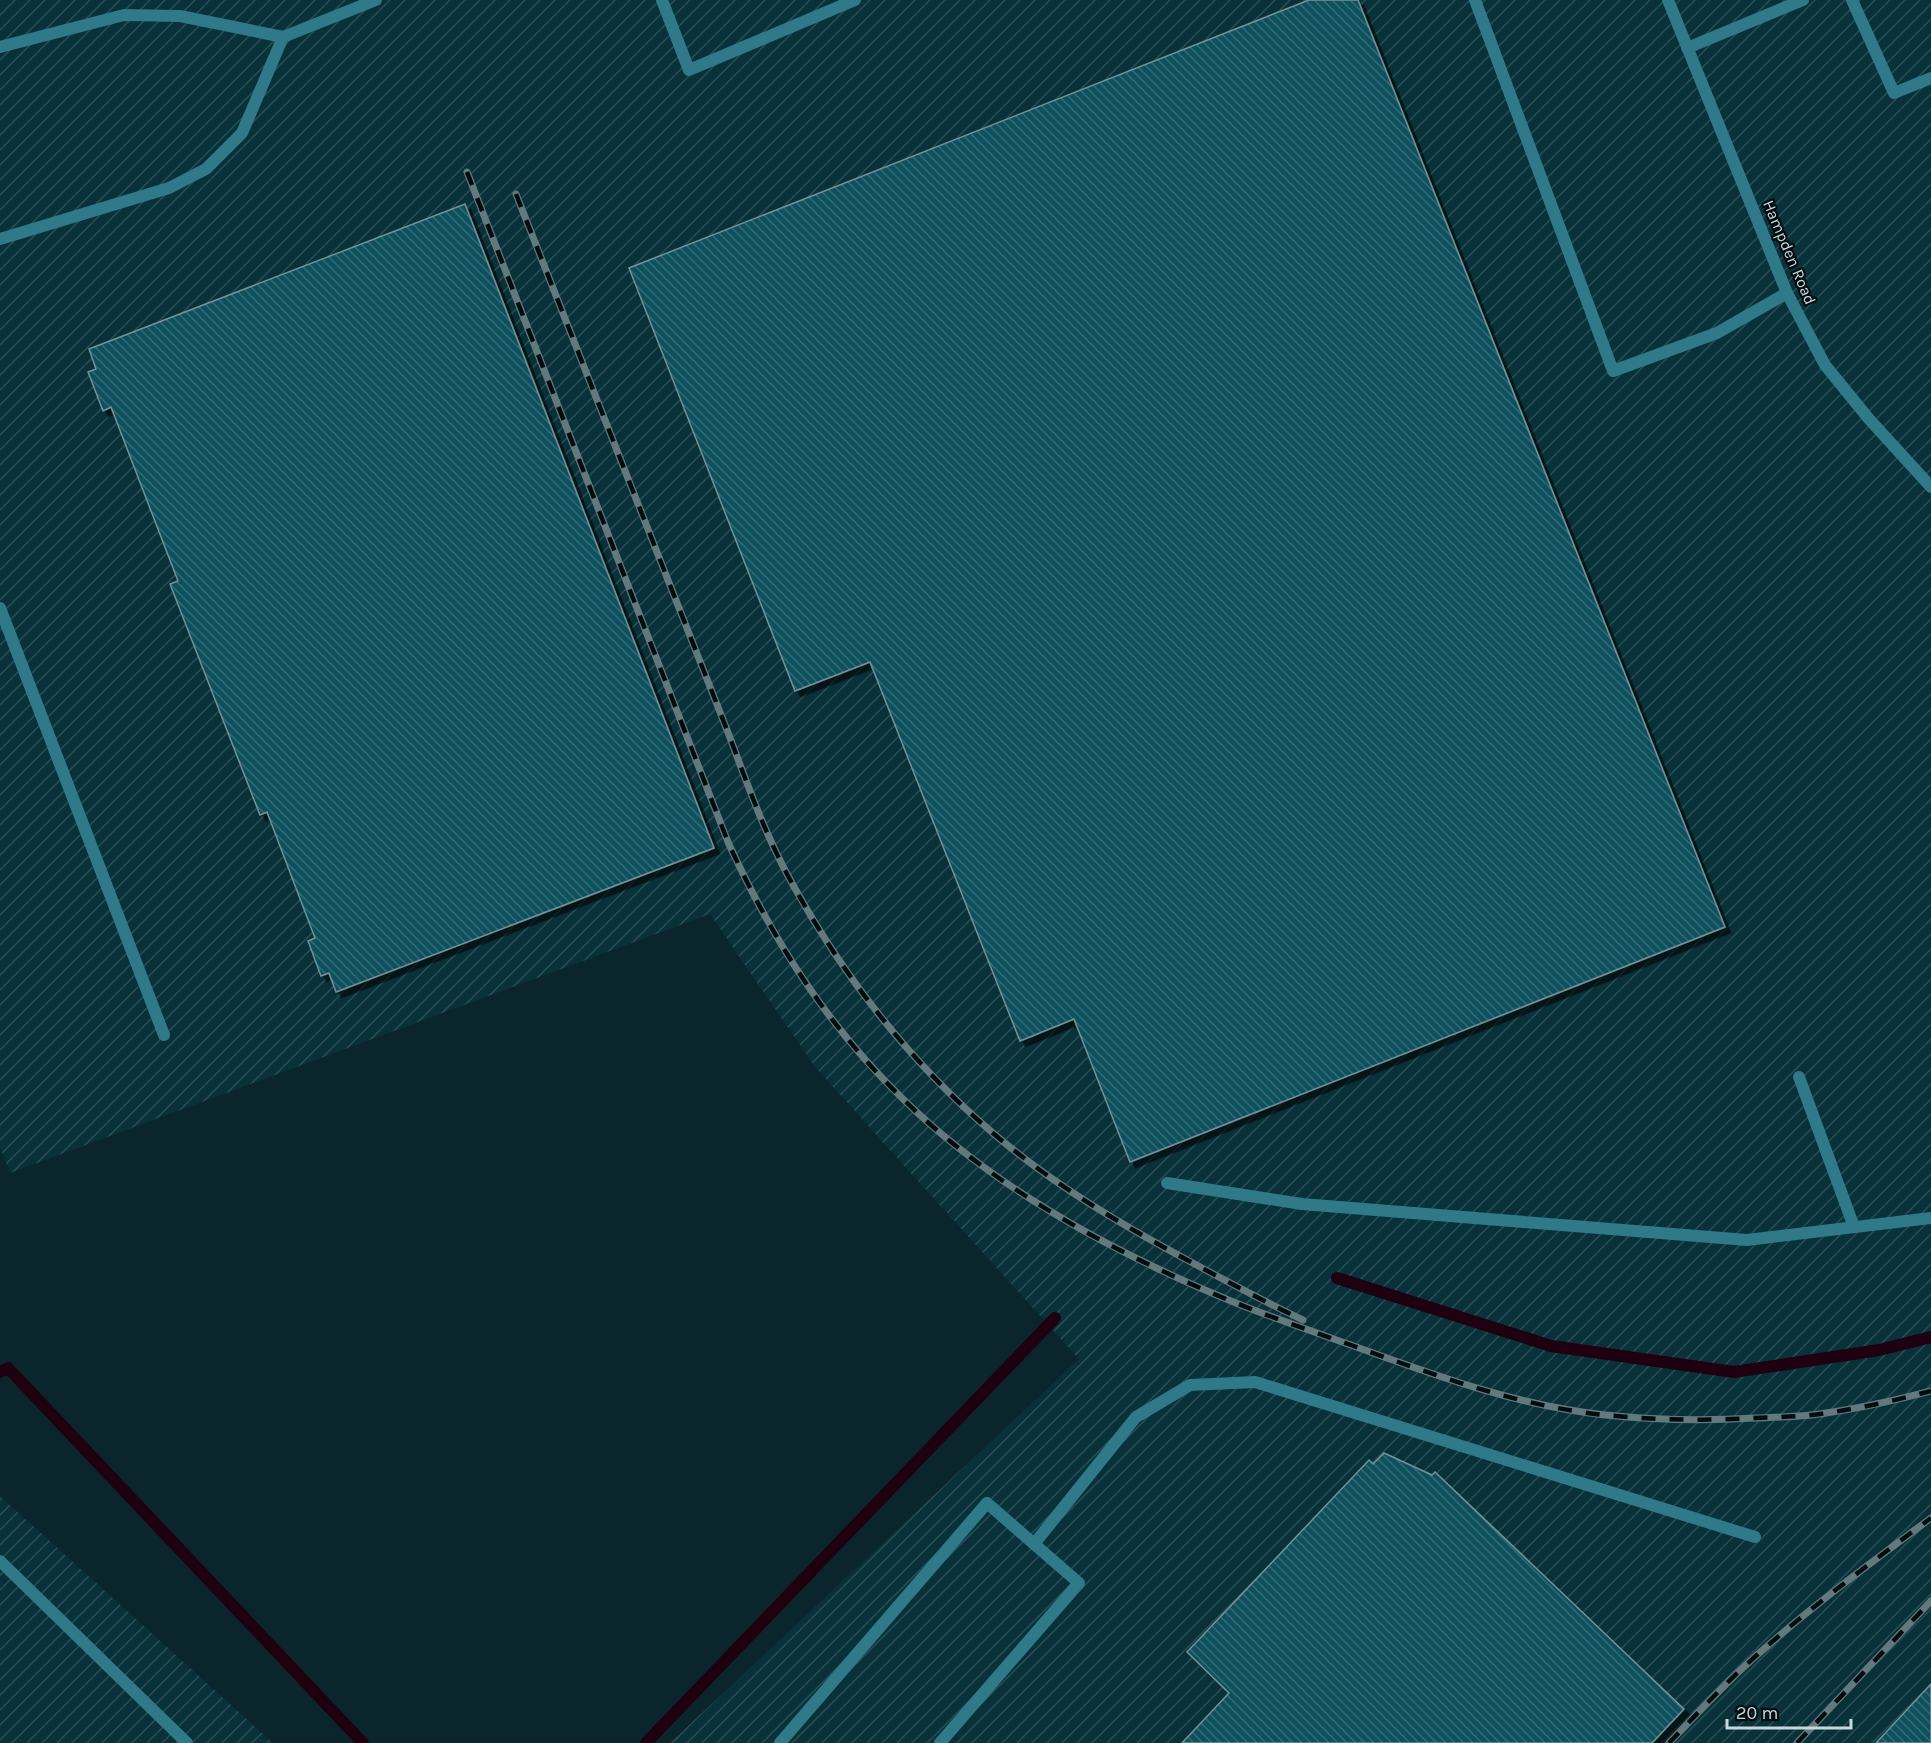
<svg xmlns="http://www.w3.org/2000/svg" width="1931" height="1743" font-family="Karla,sans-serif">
	<defs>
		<pattern id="industrial-furrows" width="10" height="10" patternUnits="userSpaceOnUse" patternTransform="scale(1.5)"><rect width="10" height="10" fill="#093139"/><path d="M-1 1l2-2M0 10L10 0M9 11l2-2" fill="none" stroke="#2b4e55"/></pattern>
		<pattern id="building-back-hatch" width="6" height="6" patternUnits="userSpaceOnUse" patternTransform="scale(1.5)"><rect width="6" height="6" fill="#10515e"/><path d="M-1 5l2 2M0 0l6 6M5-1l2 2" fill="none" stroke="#316974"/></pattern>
		<filter id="shadow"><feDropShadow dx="5.5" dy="5.5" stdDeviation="0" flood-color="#0009"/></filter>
	</defs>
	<rect width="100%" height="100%" fill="#0a262c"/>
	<g fill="url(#industrial-furrows)">
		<polygon points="0,0 1931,0 1931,1743 670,1743 1079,1359 815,1067 710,914 10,1173 0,1147"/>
		<polygon points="0,1496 273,1743 0,1743"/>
	</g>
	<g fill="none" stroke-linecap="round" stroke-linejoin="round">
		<g stroke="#1f0011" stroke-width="12">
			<polyline points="1337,1278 1551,1346 1734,1372 1879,1350 1931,1337"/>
			<polyline points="0,1372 8,1368 363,1743"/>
			<polyline points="646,1743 1055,1318"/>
		</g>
	</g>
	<g fill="url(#building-back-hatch)" stroke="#749299" stroke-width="1.5" filter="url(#shadow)">
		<polygon points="1309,0 1358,0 1725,927 1130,1162 1074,1019 1020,1041 870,662 795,691 629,268"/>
		<polygon points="465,204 714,848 336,992 329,973 321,976 308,941 315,938 267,812 260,815 170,584 178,581 111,407 103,411 88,372 96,369 89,349"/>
		<polygon points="1384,1453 1432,1475 1435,1472 1684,1709 1652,1743 1182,1743 1229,1693 1187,1652 1369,1460 1373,1464"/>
		<polygon points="1931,1684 1931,1743 1876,1743"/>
	</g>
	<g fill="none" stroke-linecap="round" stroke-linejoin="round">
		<g stroke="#2f7989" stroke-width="12">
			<polyline points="662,0 689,70 855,0"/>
			<polyline points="1475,0 1613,371 1717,333 1787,293"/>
			<polyline points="1852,0 1894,93 1931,78"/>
			<polyline points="0,47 124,15 180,16 283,37 242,133 206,169 169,188 0,239"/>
			<polyline points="1687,48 1803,0"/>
			<polyline points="0,608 164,1035"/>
			<polyline points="1799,1077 1854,1227"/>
			<polyline points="1167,1183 1302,1204 1747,1240 1931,1218"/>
			<polyline points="1034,1544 1136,1417 1190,1385 1255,1382 1755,1537"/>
			<polyline points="0,1561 187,1743"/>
			<polyline points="780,1743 987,1503 1079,1583 940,1743"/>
		</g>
		<g stroke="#2f7989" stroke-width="12">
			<polyline points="1668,0 1787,293 1825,365 1869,419 1931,487"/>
			<polyline points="283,37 376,0"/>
		</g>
		<g stroke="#63797e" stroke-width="7">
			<g id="rail">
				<path d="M467,172L728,842C772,939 827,1026 904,1100C995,1189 1114,1253 1231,1301C1270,1317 1311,1331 1351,1345C1434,1375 1518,1406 1605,1415C1655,1420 1705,1421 1755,1418C1779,1417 1803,1417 1826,1413C1862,1408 1897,1400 1931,1391"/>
				<path d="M516,194L729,735C748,786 766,837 793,885C845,979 912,1064 994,1134C1054,1185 1122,1225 1191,1262C1228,1282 1265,1302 1303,1320"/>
				<path d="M1669,1743C1698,1713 1726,1682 1757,1655C1812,1606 1872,1562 1931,1518"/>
				<polyline points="1797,1743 1931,1601"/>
			</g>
		</g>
		<use href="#rail" stroke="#030d10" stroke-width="4.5" stroke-dasharray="14" stroke-linecap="butt"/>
	</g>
	<g text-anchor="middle" stroke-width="4.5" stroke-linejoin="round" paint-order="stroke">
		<g font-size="16" fill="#c8d8dc" stroke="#030d10">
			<text transform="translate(1790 252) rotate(67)" y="6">Hampden Road</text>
		</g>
	</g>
	<path d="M1727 1719v9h124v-9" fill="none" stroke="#c8d8dc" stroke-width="3"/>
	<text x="1736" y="1719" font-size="18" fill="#c8d8dc" stroke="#030d10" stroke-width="4.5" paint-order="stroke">20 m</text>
</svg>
